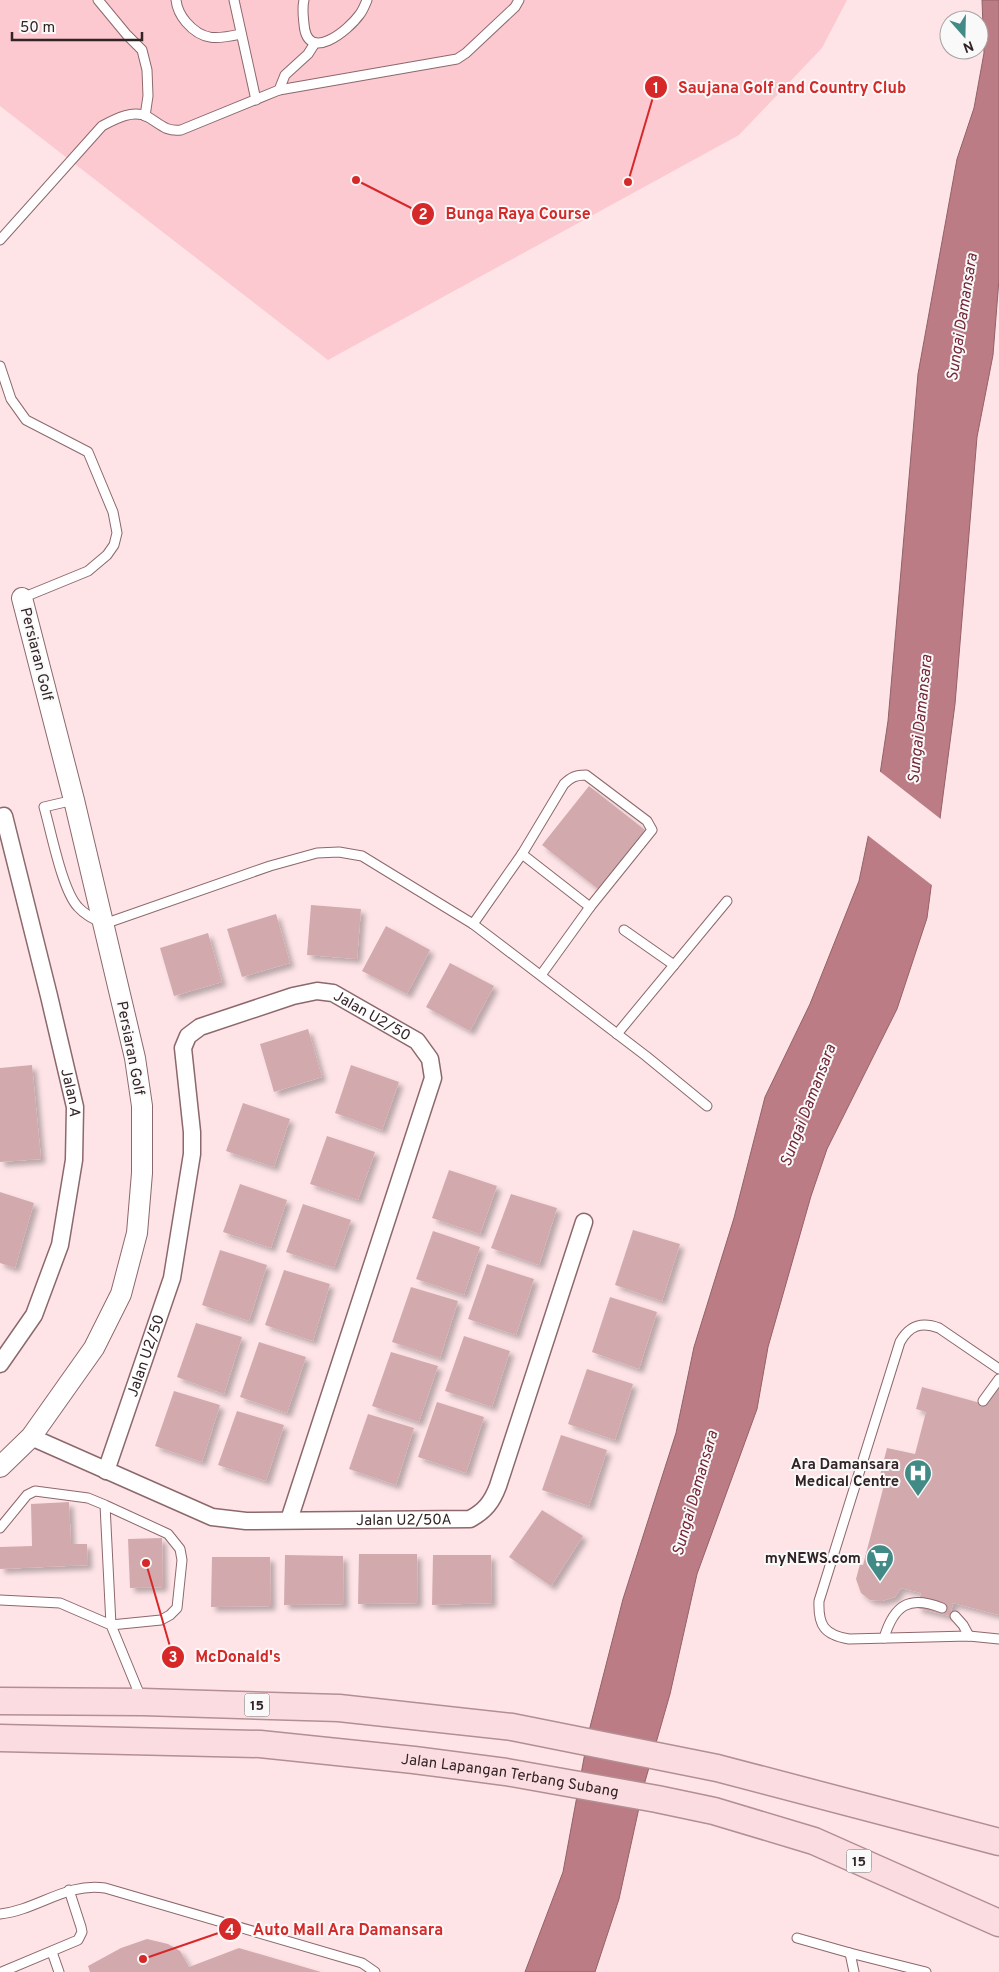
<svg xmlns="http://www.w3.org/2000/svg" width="999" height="1972" font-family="Overpass,sans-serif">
	<defs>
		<filter id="shadow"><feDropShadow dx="4.5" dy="4.5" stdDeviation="2.5" flood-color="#0004"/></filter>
	</defs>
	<rect width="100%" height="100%" fill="#fee4e7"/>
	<polygon fill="#fbc9cf" points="0,0 847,0 822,48 739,135 328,360 0,106"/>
	<polygon fill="#bc7c85" stroke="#936168" points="982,0 999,0 999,279 993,355 977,437 955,704 927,918 897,1009 827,1149 811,1196 768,1347 757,1409 697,1574 670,1694 644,1785 619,1899 595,1972 525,1972 563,1872 589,1731 623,1599 676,1433 694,1347 734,1218 765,1097 810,1004 859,881 877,794 888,721 918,374 957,159 974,108 984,53"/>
	<polygon fill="#fee4e7" points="878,770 942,820 933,886 866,834"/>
	<g fill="#d2aaae" filter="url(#shadow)">
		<polygon points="589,786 645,830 598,889 542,845"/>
		<polygon points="311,905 361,909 357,959 307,955"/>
		<polygon points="276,914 290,963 242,977 227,929"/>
		<polygon points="386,926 430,950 407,994 362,971"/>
		<polygon points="208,933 222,982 174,996 160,948"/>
		<polygon points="450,963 494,986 470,1031 426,1007"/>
		<polygon points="308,1029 322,1077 274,1092 260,1044"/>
		<polygon points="32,1065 41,1159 0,1162 0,1068"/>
		<polygon points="351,1065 399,1082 382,1130 335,1113"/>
		<polygon points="243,1103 290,1119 274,1167 226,1151"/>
		<polygon points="327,1136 375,1152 358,1200 310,1184"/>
		<polygon points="449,1170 497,1186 480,1234 432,1218"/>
		<polygon points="240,1184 287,1200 271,1248 223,1232"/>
		<polygon points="0,1192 34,1203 15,1268 0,1263"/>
		<polygon points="511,1194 557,1208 539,1265 491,1248"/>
		<polygon points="303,1204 351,1220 334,1268 286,1252"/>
		<polygon points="633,1230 680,1244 662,1301 615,1285"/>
		<polygon points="433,1231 480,1247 464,1295 416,1279"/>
		<polygon points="220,1250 267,1265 249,1321 202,1305"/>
		<polygon points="487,1264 534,1279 516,1335 468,1319"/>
		<polygon points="284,1270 330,1284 313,1341 265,1325"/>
		<polygon points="411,1287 458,1301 440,1358 392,1342"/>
		<polygon points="610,1297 657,1312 639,1369 592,1352"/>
		<polygon points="196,1323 242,1337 224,1394 177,1377"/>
		<polygon points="464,1336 510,1351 492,1407 445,1391"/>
		<polygon points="259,1342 306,1357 287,1413 240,1397"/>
		<polygon points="391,1352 438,1366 419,1422 372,1406"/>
		<polygon points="587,1369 633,1384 615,1440 568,1424"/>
		<polygon points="999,1385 999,1615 953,1603 950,1616 917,1608 921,1593 901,1588 895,1597 882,1601 870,1600 861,1593 856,1579 860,1564 863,1565 884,1485 878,1483 887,1448 915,1454 926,1412 916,1409 922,1387 984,1404"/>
		<polygon points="174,1391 220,1405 202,1462 155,1446"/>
		<polygon points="437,1402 484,1417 466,1473 418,1457"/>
		<polygon points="237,1411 284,1425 266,1481 218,1465"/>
		<polygon points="368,1414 414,1428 396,1485 349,1469"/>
		<polygon points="561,1435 607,1450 589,1506 542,1490"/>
		<polygon points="69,1502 71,1544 87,1544 88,1565 0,1569 0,1547 32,1546 31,1504"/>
		<polygon points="542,1510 583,1536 551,1586 509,1557"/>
		<polygon points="162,1538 163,1587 130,1588 128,1539"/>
		<polygon points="359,1554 417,1554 418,1603 358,1604"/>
		<polygon points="285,1555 343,1556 344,1604 284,1605"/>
		<polygon points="433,1555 491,1555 492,1603 432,1605"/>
		<polygon points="212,1557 270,1557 271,1606 211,1607"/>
		<polygon points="147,1939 168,1944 180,1951 189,1967 239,1948 321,1972 90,1972 88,1966 121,1948"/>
	</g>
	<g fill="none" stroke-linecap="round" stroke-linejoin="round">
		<g stroke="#8c686c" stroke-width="11">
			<g id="service">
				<polyline points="98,0 127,35 142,50 147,70 148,96 145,116"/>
				<path d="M176,0C177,9 180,15 186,22C203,42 218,39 241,34"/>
				<polyline points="234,0 256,100"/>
				<path d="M304,0C302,8 303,15 304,24C307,64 348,31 360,14C363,10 365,5 367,0"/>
				<polyline points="279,90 285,75 308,54 315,43"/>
				<path d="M0,240L102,126C115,119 133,109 148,117C160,124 166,132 181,130L279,90L457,59L466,53L515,7L519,0"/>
				<polyline points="0,366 11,399 26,420 88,452 113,512 117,533 114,545 107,555 88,571 22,598"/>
				<path d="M74,800L44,807C51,831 62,890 78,907C85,915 94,919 104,924L270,866L317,853L339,852L362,856L473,924L646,1056L707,1106"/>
				<polyline points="522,854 590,907"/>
				<path d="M473,924L522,854L564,784C571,777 576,775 586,775L647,821L652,830L590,907L541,975"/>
				<polyline points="624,930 674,965"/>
				<polyline points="617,1034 727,901"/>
				<path d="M999,1369L939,1328C921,1321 909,1326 900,1342L819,1601C818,1625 824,1635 849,1639L969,1636L999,1639"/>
				<polyline points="983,1401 999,1379"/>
				<polyline points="0,1528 27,1495 35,1491 88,1498 105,1505 111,1625 161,1620 170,1615 177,1608 182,1560 180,1549 168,1534 105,1505"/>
				<polyline points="0,1600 60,1603 111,1625 141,1698"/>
				<polyline points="955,1616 963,1625 969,1636"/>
				<path d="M884,1638C894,1605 909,1595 942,1608"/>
				<path d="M0,1914C37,1910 67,1882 105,1888L362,1963L375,1972"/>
				<polyline points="797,1938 850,1953"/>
				<polyline points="52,1952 59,1972"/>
				<polyline points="2,1972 78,1940 82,1932 81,1927 69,1890"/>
				<polyline points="854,1972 850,1953 926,1972"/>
			</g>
		</g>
		<g stroke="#8c686c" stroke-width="19">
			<g id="minor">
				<path id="s1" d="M0,817L4,816L49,996L75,1107L74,1160L60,1245L34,1315L0,1364"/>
				<path id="s2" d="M31,1437L212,1517L246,1521L470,1519C485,1511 492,1502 498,1486L584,1222"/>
				<path id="s3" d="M106,1471L172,1278L192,1154V1132L183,1048L188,1036L200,1027L293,996L317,991L333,993L417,1041L430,1059L433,1078L289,1520"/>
			</g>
		</g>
		<g stroke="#8c686c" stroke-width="22">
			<polyline id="tertiary" points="0,1467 31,1437 94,1348 121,1294 137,1233 142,1173 142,1106 135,1058 74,800 22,598"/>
		</g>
		<g stroke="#b38e92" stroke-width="29">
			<g id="primary">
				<polyline points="0,1701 143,1702 339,1708 512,1727 717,1768 999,1842"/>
				<path id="s4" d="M0,1738L260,1744L414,1760L506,1772L657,1799L714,1811L814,1841L999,1923"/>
			</g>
		</g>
		<use href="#service" stroke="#fff" stroke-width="9"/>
		<use href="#minor" stroke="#fff" stroke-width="16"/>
		<use href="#tertiary" stroke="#fff" stroke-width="20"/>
		<use href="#primary" stroke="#fbdde1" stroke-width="26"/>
	</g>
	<defs>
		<g id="hospital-pin" transform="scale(1.4375)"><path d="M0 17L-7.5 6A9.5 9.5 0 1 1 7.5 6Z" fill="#428a86" stroke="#f9f9f9"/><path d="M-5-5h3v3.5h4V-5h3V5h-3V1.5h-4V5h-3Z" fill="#fff"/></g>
		<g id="supermarket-pin" transform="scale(1.4375)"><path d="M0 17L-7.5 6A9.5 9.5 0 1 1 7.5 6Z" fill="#428a86" stroke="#f9f9f9"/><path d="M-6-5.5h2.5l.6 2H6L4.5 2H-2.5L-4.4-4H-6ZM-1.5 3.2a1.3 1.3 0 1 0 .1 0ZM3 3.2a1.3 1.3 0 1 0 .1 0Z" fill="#fff"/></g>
	</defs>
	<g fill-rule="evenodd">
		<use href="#hospital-pin" x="918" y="1473"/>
		<use href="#supermarket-pin" x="880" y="1558"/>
	</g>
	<g text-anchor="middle" stroke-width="4" stroke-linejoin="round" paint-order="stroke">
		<g fill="#f9f9f9" stroke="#6e6365" stroke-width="1">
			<rect x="244.5" y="1693.5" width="25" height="23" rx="4"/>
			<rect x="846.5" y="1849.5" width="25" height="23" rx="4"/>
		</g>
		<g font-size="14" font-weight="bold" fill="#322325">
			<text x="257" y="1710">15</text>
			<text x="859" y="1866">15</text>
		</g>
		<g font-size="15" fill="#322325" stroke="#f9f9f9">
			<text transform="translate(37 654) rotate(76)" y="5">Persiaran Golf</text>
			<text dy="5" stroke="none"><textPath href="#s3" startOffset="648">Jalan U2/50</textPath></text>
			<text transform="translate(131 1048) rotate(79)" y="5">Persiaran Golf</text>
			<text dy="5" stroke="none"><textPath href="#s1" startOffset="289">Jalan A</textPath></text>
			<text dy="5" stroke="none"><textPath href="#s3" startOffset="122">Jalan U2/50</textPath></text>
			<text dy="5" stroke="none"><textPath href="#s2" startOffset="390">Jalan U2/50A</textPath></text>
			<text dy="5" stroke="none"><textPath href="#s4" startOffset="512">Jalan Lapangan Terbang Subang</textPath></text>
		</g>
		<g font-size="15" font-weight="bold" fill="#322325" stroke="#f9f9f9" text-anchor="end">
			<text x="899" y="1469">Ara Damansara<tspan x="899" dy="17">Medical Centre</tspan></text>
			<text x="861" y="1563">myNEWS.com</text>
		</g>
		<g font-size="16" font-style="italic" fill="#742637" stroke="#f9f9f9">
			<text transform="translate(961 317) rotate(-81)" y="6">Sungai Damansara</text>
			<text transform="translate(919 719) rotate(-84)" y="6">Sungai Damansara</text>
			<text transform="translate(807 1105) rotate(-69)" y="6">Sungai Damansara</text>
			<text transform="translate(694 1493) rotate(-74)" y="6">Sungai Damansara</text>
		</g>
	</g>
	<path fill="none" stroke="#d62828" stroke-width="2" d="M628 182L656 87M356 180L423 214M146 1563L173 1657M143 1959L230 1929"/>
	<g fill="#d62828" stroke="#f9f9f9" stroke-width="2">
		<circle cx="628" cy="182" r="5"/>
		<circle cx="356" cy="180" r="5"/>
		<circle cx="146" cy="1563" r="5"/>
		<circle cx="143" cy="1959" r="5"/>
		<circle cx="656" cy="87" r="12"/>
		<circle cx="423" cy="214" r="12"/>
		<circle cx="173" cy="1657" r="12"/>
		<circle cx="230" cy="1929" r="12"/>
	</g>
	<g font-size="15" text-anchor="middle" font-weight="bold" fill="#fff">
		<text x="656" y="93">1</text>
		<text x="423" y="219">2</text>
		<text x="173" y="1662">3</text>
		<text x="230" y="1935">4</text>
	</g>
	<g font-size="16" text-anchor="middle" font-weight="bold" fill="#d62828" stroke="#f9f9f9" stroke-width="4" stroke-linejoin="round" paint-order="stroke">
		<text x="792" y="93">Saujana Golf and Country Club</text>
		<text x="518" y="219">Bunga Raya Course</text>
		<text x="238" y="1662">McDonald's</text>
		<text x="348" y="1935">Auto Mall Ara Damansara</text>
	</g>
	<g transform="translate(964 35) rotate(160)"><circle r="24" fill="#f9f9f9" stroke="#a9a3a4"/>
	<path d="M0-4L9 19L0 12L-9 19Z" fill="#428a86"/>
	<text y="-8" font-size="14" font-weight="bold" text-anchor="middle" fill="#322325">N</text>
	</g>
	<path d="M12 32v8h130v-8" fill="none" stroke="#322325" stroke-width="2.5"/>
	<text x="20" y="32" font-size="15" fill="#322325" stroke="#f9f9f9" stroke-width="4" paint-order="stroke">50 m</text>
</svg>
